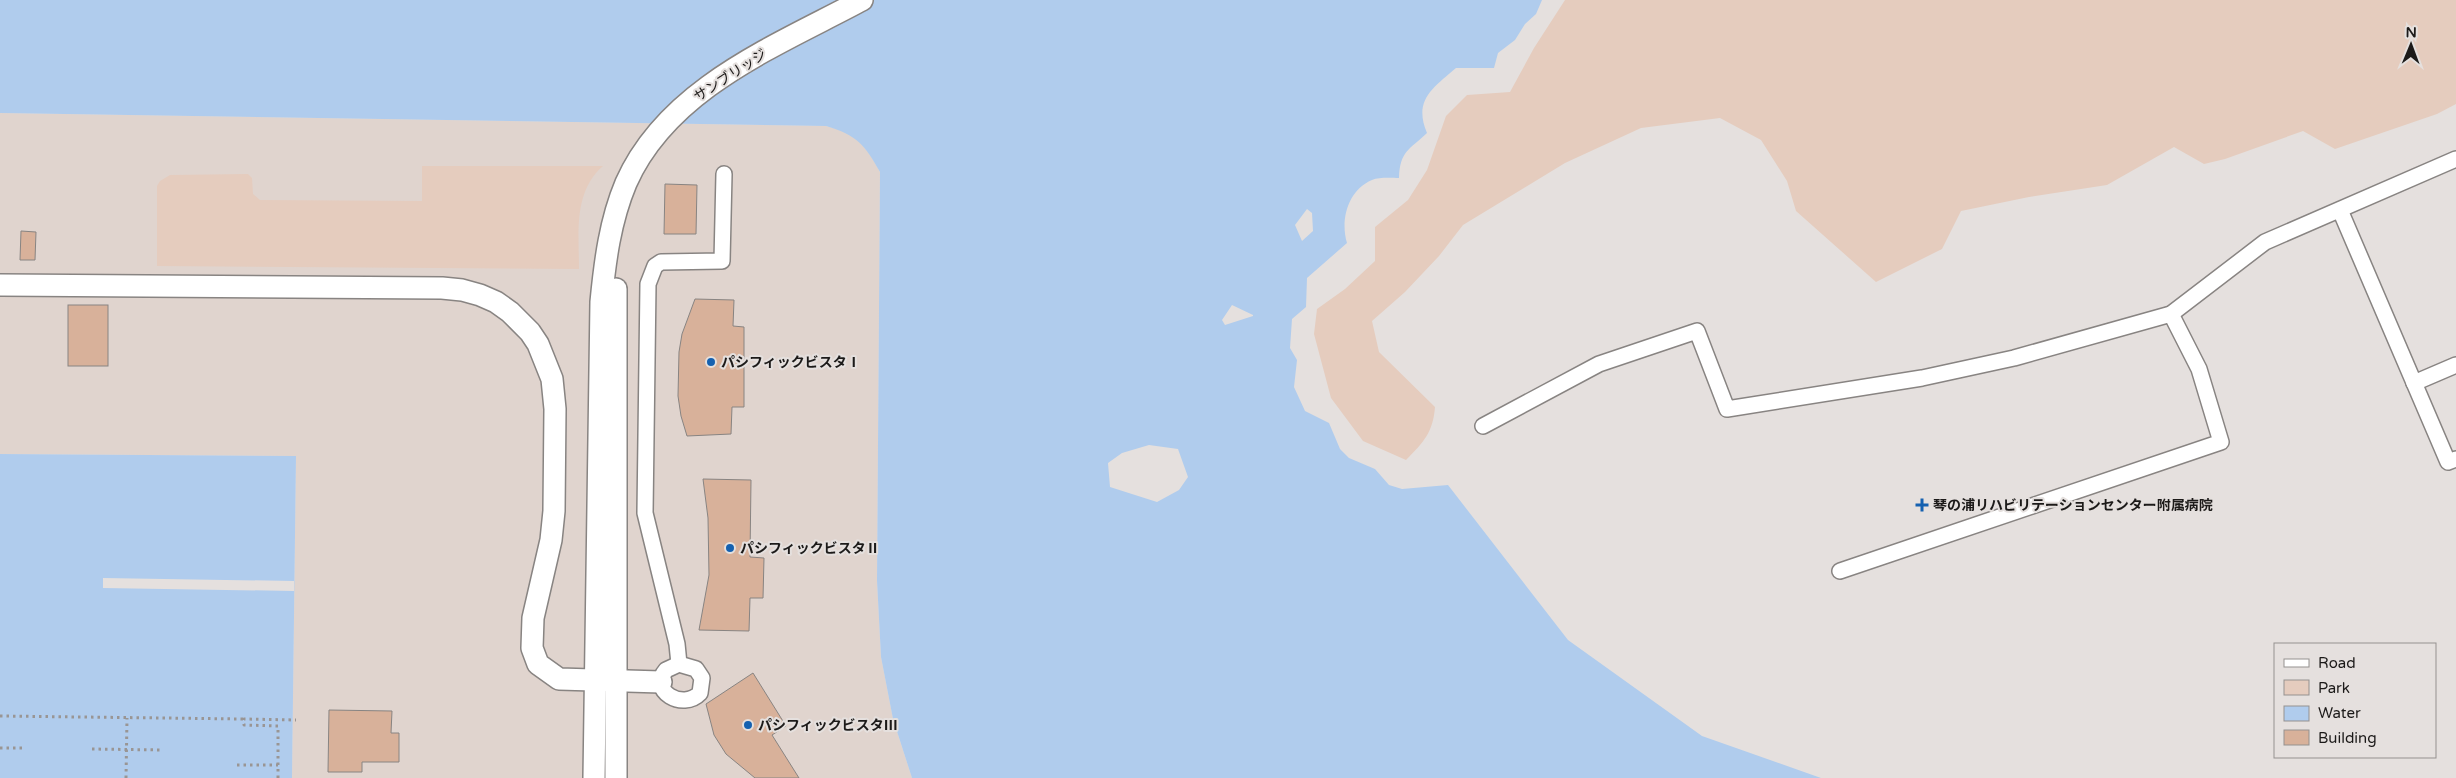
<svg xmlns="http://www.w3.org/2000/svg" width="2456" height="778" font-family="'Varela Round','Noto Sans JP',sans-serif">
	<rect width="100%" height="100%" fill="#e5e0de"/>
	<polygon fill="#e0d4ce" points="0,113 826,126 844,131 858,139 871,156 880,172 877,581 881,657 893,719 912,778 292,778 296,456 0,454"/>
	<g fill="#e5ccbe">
		<path d="M1565,0H2456V104L2437,114L2335,149L2303,131L2225,159L2204,164L2174,147L2107,185L2029,197L1961,211L1942,249L1876,282L1796,211L1787,181L1761,140L1720,118L1641,128L1565,163L1463,225L1439,256L1405,292L1372,321L1379,352L1435,407C1433,432 1424,442 1406,460L1363,441L1331,398L1314,334L1317,309L1345,289L1375,261V227L1408,200L1427,170L1446,116L1467,95L1510,92L1534,48Z"/>
		<path d="M422,166H603C573,192 579,233 579,269L157,266V186L160,181L170,175L248,174L252,178L253,194L260,200L422,201Z"/>
	</g>
	<g fill="#b0cced" fill-rule="evenodd">
		<path d="M0,0H1542L1536,14L1525,24L1515,40L1498,53L1494,68H1456C1433,88 1413,100 1427,133C1409,150 1400,151 1399,178C1391,178 1379,177 1372,180C1348,190 1340,220 1347,243L1307,278L1306,307L1292,319L1290,348L1297,360L1294,387L1305,411L1329,423L1340,449L1349,458L1375,469L1389,485L1402,489L1448,485L1568,640L1702,736L1821,778H912L893,719L881,657L877,581L880,172C865,145 857,135 826,126L0,113ZM1307,209L1312,213L1313,231L1302,241L1295,225ZM1232,305L1253,315V316L1225,325L1222,320ZM1149,445L1178,449L1188,477L1179,490L1157,502L1110,487L1108,463L1122,453Z"/>
		<polygon points="0,454 296,456 292,778 0,778"/>
	</g>
	<polygon fill="#e5e0de" points="103,578 294,581 294,591 103,588"/>
	<g fill="#d8b19a" stroke="#888482">
		<polygon points="665,184 697,185 696,234 664,234"/>
		<polygon points="21,231 36,232 35,260 20,260"/>
		<polygon points="695,299 734,300 733,326 744,327 744,407 732,407 731,434 687,436 681,416 678,396 679,352 682,334"/>
		<rect x="68" y="305" width="40" height="61"/>
		<polygon points="703,479 751,480 750,557 764,558 763,598 750,598 749,631 699,630 709,575 708,518"/>
		<polygon points="753,673 786,726 772,735 799,778 755,778 726,754 714,735 706,704"/>
		<polygon points="329,710 392,711 391,733 399,733 399,762 362,762 362,772 328,772"/>
	</g>
	<g fill="none" stroke-linecap="round" stroke-linejoin="round">
		<g stroke="#888482" stroke-width="18">
			<g id="street">
				<polyline points="2340,210 2448,462 2456,459"/>
				<polyline points="2414,383 2456,365"/>
				<polyline points="1483,426 1599,364 1697,331 1727,409 1922,378 2014,358 2171,314 2265,242 2456,159"/>
				<polyline points="1840,571 2221,442 2199,369 2171,314"/>
				<path d="M679,664L696,669L702,678L700,693C683,711 648,691 666,670L679,664L677,644L645,513L648,284L655,266L661,262L722,261L724,174"/>
			</g>
		</g>
		<g stroke="#888482" stroke-width="24">
			<g id="secondary">
				<polyline points="0,285 442,288 462,290 480,295 496,302 510,312 530,332 538,344 552,379 555,409 554,511 551,540 533,618 532,648 538,664 559,679 661,682"/>
				<path d="M594,778L601,302C605,261 610,221 626,183C668,88 776,46 862,0"/>
				<polyline points="616,778 616,289"/>
			</g>
		</g>
		<g stroke="#999594" stroke-width="3" stroke-dasharray="2.5 4" stroke-linecap="butt">
			<polyline points="0,716 244,719"/>
			<polyline points="0,748 24,748"/>
			<polyline points="92,749 162,750"/>
			<polyline points="237,765 278,765"/>
			<polyline points="126,778 127,718"/>
			<polyline points="278,778 278,726 244,725 244,719 296,720"/>
		</g>
		<use href="#street" stroke="#fff" stroke-width="15"/>
		<use href="#secondary" stroke="#fff" stroke-width="21"/>
	</g>
	<g fill="#1561b0" stroke="#e5e0de" stroke-width="2">
		<circle cx="711" cy="362" r="5"/>
		<path d="M1919.5 497.5h5v5h5v5h-5v5h-5v-5h-5v-5h5z"/>
		<circle cx="730" cy="548" r="5"/>
		<circle cx="748" cy="725" r="5"/>
	</g>
	<g text-anchor="middle" stroke-width="4" stroke-linejoin="round" paint-order="stroke">
		<g font-size="14" fill="#1c1a19" stroke="#e5e0de">
			<text transform="translate(730 75) rotate(-33)" y="5">サンブリッジ</text>
		</g>
		<g font-size="14" font-weight="bold" fill="#1c1a19" stroke="#e5e0de" text-anchor="start">
			<text x="721" y="367">パシフィックビスタⅠ</text>
			<text x="1933" y="510">琴の浦リハビリテーションセンター附属病院</text>
			<text x="740" y="553">パシフィックビスタⅡ</text>
			<text x="758" y="730">パシフィックビスタⅢ</text>
		</g>
	</g>
	<rect x="2274" y="643" width="162" height="115" fill="#e5e0de" stroke="#95918f"/>
	<rect x="2284" y="659" width="25" height="8" fill="#ffffff" stroke="#95918f"/>
	<text x="2318" y="668" font-size="15" fill="#1c1a19">Road</text>
	<rect x="2284" y="680" width="25" height="15" fill="#e5ccbe" stroke="#95918f"/>
	<text x="2318" y="693" font-size="15" fill="#1c1a19">Park</text>
	<rect x="2284" y="706" width="25" height="15" fill="#b0cced" stroke="#95918f"/>
	<text x="2318" y="718" font-size="15" fill="#1c1a19">Water</text>
	<rect x="2284" y="730" width="25" height="15" fill="#d8b19a" stroke="#95918f"/>
	<text x="2318" y="743" font-size="15" fill="#1c1a19">Building</text>
	<g transform="translate(2411 45) rotate(1)" stroke="#e5e0de" stroke-width="4" paint-order="stroke">
	<path d="M0-4L9 19L0 12L-9 19Z" fill="#1c1a19"/>
	<text y="-8" font-size="14" font-weight="bold" text-anchor="middle" fill="#1c1a19">N</text>
	</g>
</svg>
